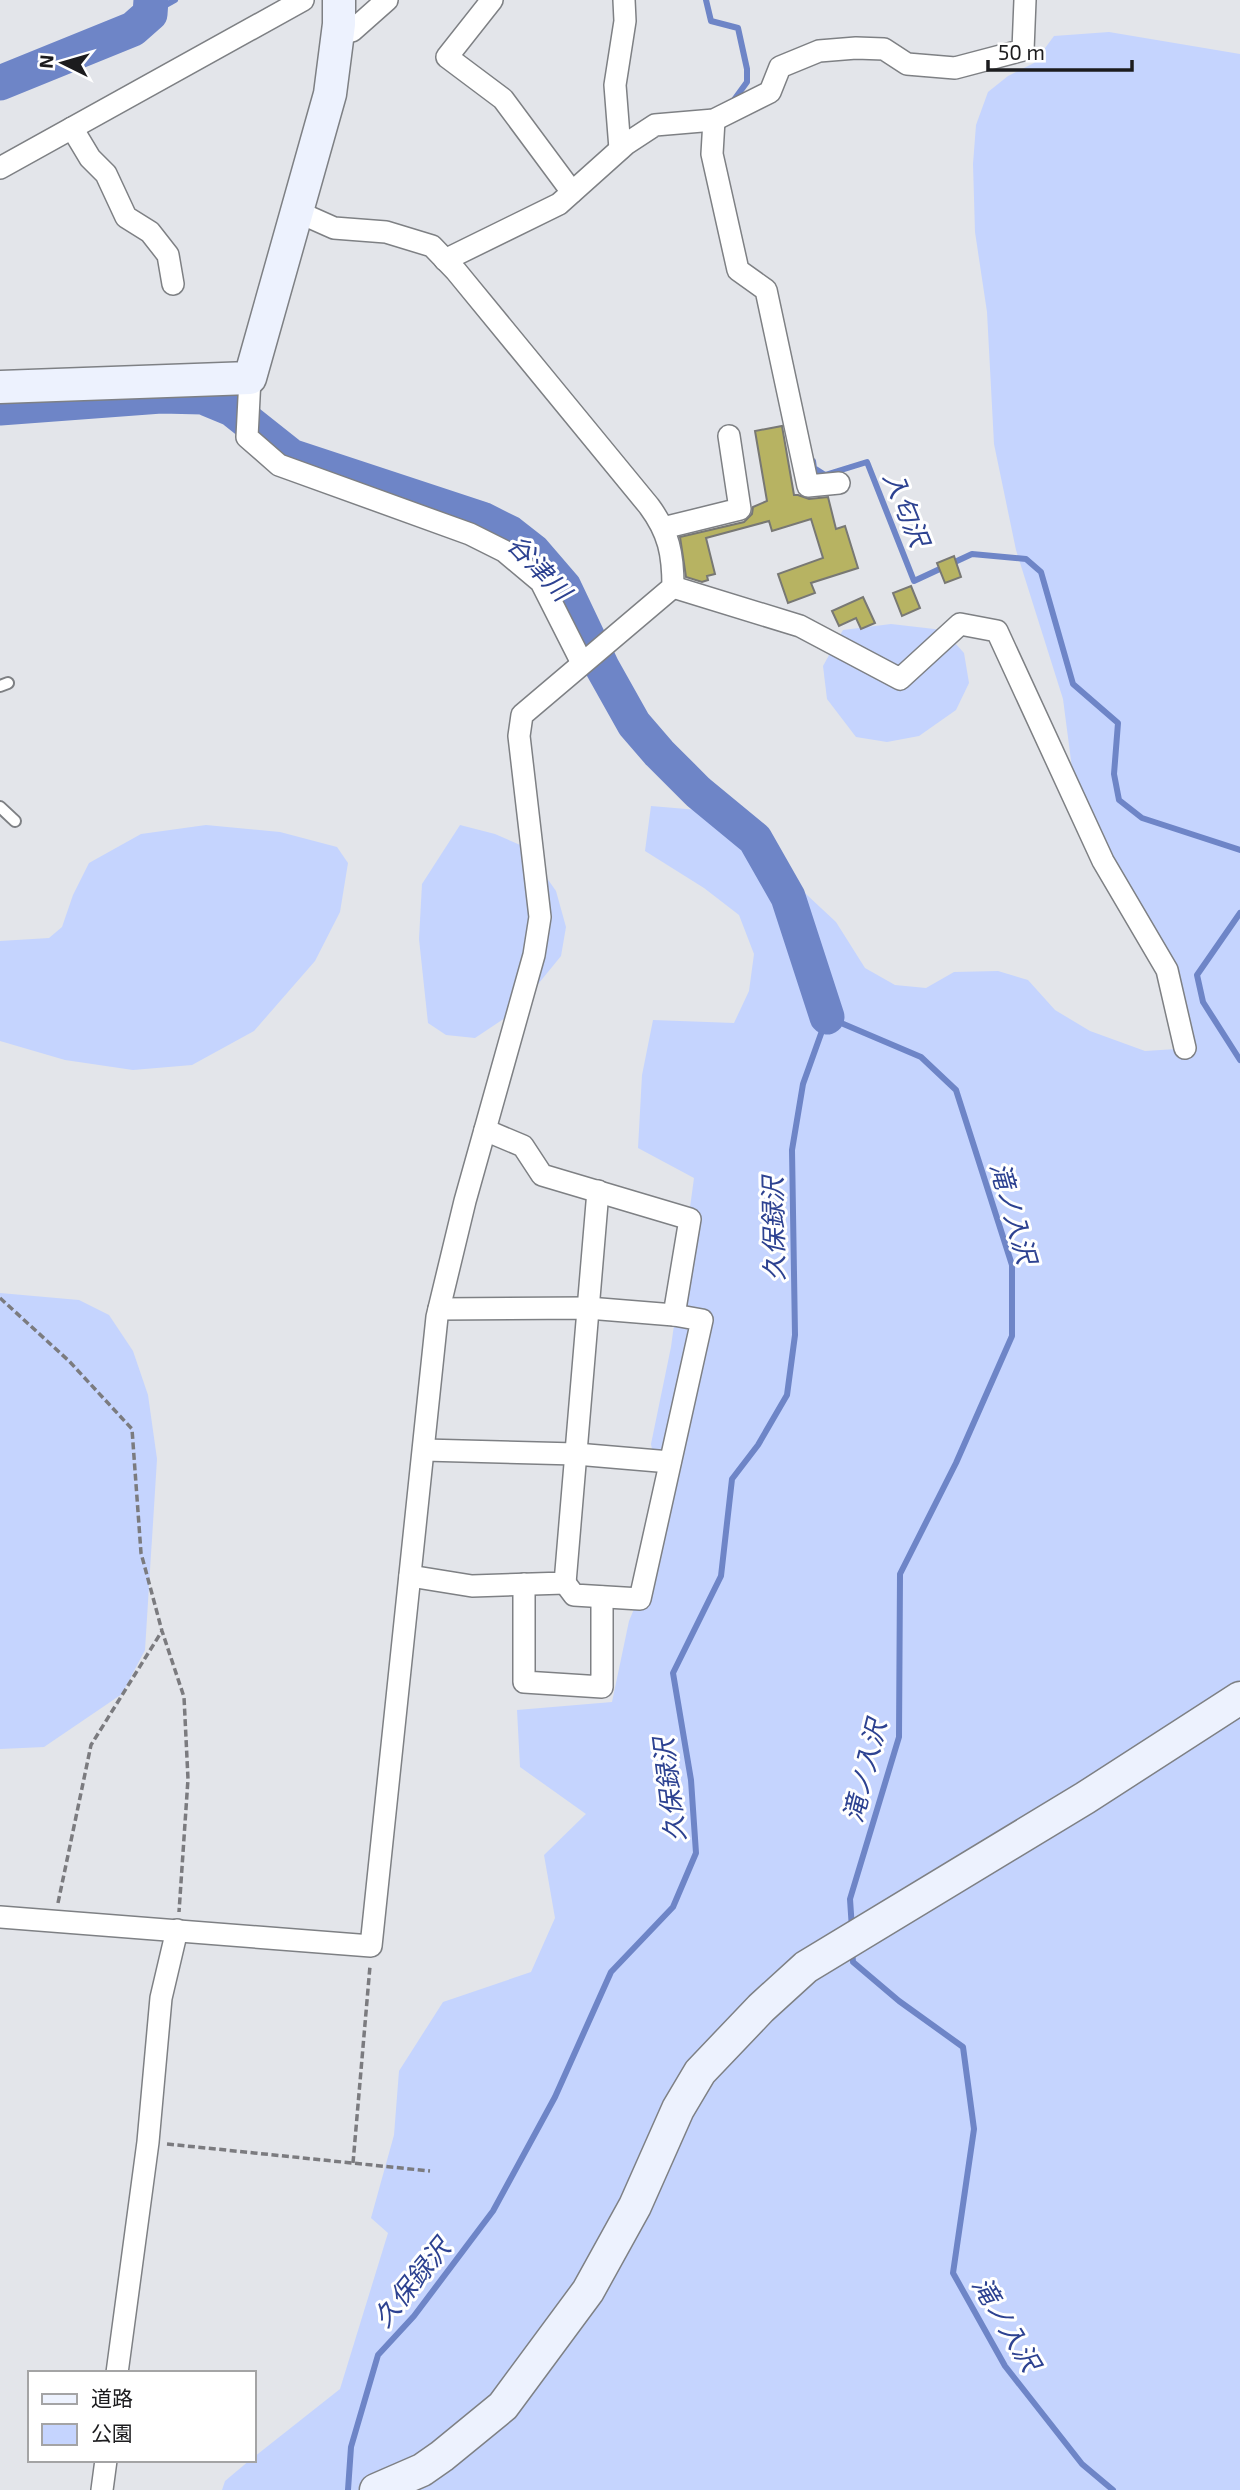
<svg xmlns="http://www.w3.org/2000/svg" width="1240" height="2490" font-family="'Exo 2','Noto Sans JP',sans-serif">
	<rect width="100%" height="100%" fill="#e3e5ea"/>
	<g fill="#c5d4fe">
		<polygon points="1109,32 1240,54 1240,2490 222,2490 225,2481 250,2460 254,2460 254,2457 340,2389 388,2233 371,2218 394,2135 399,2071 443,2002 531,1972 555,1918 544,1855 586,1814 520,1767 517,1710 612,1702 629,1621 667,1530 651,1444 671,1347 694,1178 638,1148 642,1075 653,1020 734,1023 749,991 754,954 739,915 704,888 645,851 651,806 698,810 748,840 836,922 865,968 895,985 926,988 954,972 998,971 1028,980 1055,1010 1090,1031 1145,1051 1176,1049 1163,980 1078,814 1063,699 1016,550 994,444 987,312 975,232 973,164 976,125 988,92 1008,76 1034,63 1054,36"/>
		<polygon points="891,624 943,630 964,653 969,683 956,710 919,736 887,742 856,737 827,699 823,666 843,630"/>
		<polygon points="206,825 280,832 337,847 348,863 340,912 315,961 254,1031 192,1065 133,1070 65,1060 0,1041 0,941 49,938 62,927 73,895 89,863 141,834"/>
		<polygon points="460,825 495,834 525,847 556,891 566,927 561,956 517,1010 475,1038 446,1035 428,1023 419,939 422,884"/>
		<polygon points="0,1293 79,1300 109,1315 133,1351 148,1395 157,1459 145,1650 122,1694 44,1747 0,1749"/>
	</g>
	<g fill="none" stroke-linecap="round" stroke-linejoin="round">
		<g stroke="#6e85c7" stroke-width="6">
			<polyline points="706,0 711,21 738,28 747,69 747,82 731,104"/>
			<polyline points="150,14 175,0"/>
			<polyline points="813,461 814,468 825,475 867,462 914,581 972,554 1026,559 1041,572 1073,684 1118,723 1114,774 1119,800 1142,818 1240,850"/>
			<polyline points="1240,913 1197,975 1203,1002 1240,1060"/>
			<polyline points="852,1950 853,1962 899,2001 963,2047 974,2129 953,2273 1005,2366 1082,2464 1113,2490"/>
			<polyline points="348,2490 351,2447 378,2355 414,2316 493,2211 555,2097 611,1972 673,1907 696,1853 691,1780 673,1673 721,1576 732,1479 758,1445 787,1395 795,1335 792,1150 803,1084 827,1017 921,1057 956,1090 1012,1265 1012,1336 956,1463 900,1574 899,1737 850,1899 852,1929"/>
		</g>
		<g stroke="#6e85c7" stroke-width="35">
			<polyline points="0,83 133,29 150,14 151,0"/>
			<polyline points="0,408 161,396 203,397 232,409 291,456 482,519 510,533 533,551 564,587 602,667 634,724 659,753 698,792 755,839 788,897 827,1017"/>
		</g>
	</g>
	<g fill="#b7b362" stroke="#787874" stroke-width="2">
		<polygon points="782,426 794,495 798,495 809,499 828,497 836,529 845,526 858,568 811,583 815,593 788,603 778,574 823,558 811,519 772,531 769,521 706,538 715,574 707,576 708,580 702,582 686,577 680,537 744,522 752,514 753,507 767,501 755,431"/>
		<polygon points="954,556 961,577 945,583 937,563"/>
		<polygon points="911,586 920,608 902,616 893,593"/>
		<polygon points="863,597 875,623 861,629 856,618 839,626 832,611"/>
	</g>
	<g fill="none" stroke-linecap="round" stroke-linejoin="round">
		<g stroke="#7e8084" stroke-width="14">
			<g id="lane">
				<polyline points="0,686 8,683"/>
				<polyline points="0,807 15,821"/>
			</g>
		</g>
		<g stroke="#7e8084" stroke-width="24">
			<g id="street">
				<polyline points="492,0 447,57 503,99 572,192"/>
				<polyline points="338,32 352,31 387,0"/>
				<polyline points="714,120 712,154 738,270 766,290 808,486 839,483"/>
				<polyline points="72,128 90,158 106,174 126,217 150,232 168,255 173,284"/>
				<polyline points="620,149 615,85 625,21 624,0"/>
				<polyline points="0,168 303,0"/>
				<polyline points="445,260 559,204 626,144 655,125 714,120 770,92 780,67 819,51 856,48 884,49 907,64 955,68 1023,50 1025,0"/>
				<polyline points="250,378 247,437 279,465 470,534 504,551 541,582 582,663"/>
				<polyline points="663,528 740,509 729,436"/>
				<polyline points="673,587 800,626 900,679 960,624 997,631 1103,861 1167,970 1185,1048"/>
				<polyline points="439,1309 588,1308 674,1315 690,1219 542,1175 523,1146 485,1130"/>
				<polyline points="424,1450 576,1454 670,1462"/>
				<polyline points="410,1576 472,1586 565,1583 598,1191"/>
				<polyline points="565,1583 574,1595 640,1599 702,1320 674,1315"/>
				<polyline points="524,1584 524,1682 602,1687 602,1597"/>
				<path d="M0,1917L371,1946L437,1317L465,1201L534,955L540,917L519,736L522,715L673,587C673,554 669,533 649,506L456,271L432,246L386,232L334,228L298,212"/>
				<polyline points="117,2373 148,2142 161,1998 177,1930"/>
				<polyline points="102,2490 106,2460"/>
			</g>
		</g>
		<g stroke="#7e8084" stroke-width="35">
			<g id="secondary">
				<polyline points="0,387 250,378 330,94 339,24 339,0"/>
				<polyline points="376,2490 422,2470 442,2456 503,2406 588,2291 635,2206 678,2109 700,2072 761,2008 806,1967 1085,1798 1240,1698"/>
			</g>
		</g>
		<g stroke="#7b7b7f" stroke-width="3.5" stroke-dasharray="7 3.5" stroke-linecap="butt">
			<polyline points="0,1298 69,1361 132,1429 141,1553 162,1631 184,1697 188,1779 179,1912"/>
			<polyline points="58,1903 91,1745 162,1631"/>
			<polyline points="167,2144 430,2171"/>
			<polyline points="353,2163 370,1966"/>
		</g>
		<use href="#lane" stroke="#fff" stroke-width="10"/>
		<use href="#street" stroke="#fff" stroke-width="21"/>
		<use href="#secondary" stroke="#edf2fe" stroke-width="32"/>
	</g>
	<g text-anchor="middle" stroke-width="6" stroke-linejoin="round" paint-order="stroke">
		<g font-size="26" font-style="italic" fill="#2d4291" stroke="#fff">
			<text transform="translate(906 509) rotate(68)" y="9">入匂沢</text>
			<text transform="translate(539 568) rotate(47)" y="9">谷津川</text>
			<text transform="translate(1013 1213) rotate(74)" y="9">滝ノ入沢</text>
			<text transform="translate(774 1229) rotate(-91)" y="9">久保録沢</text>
			<text transform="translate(865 1771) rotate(-76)" y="9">滝ノ入沢</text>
			<text transform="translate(670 1790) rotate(-97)" y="9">久保録沢</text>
			<text transform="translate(412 2283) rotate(-51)" y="9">久保録沢</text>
			<text transform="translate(1006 2324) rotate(59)" y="9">滝ノ入沢</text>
		</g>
	</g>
	<rect x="28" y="2371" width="228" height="91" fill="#ffffff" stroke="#a4a4a5" stroke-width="2"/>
	<rect x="42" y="2394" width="35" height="10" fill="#edf2fe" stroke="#a4a4a5" stroke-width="2"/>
	<text x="91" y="2406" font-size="21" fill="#1c1c1e">道路</text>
	<rect x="42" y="2424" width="35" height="21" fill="#c5d4fe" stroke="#a4a4a5" stroke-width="2"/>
	<text x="91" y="2441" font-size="21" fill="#1c1c1e">公園</text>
	<g transform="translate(63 63) rotate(275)" stroke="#ffffff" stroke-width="5" paint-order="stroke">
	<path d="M0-5L12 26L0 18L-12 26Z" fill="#1c1c1e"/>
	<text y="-10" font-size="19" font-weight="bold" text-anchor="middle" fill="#1c1c1e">N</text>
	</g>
	<path d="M988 60v10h144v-10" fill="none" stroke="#1c1c1e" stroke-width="3.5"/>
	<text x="998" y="60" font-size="21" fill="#1c1c1e" stroke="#ffffff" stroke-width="5" paint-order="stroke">50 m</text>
</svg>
